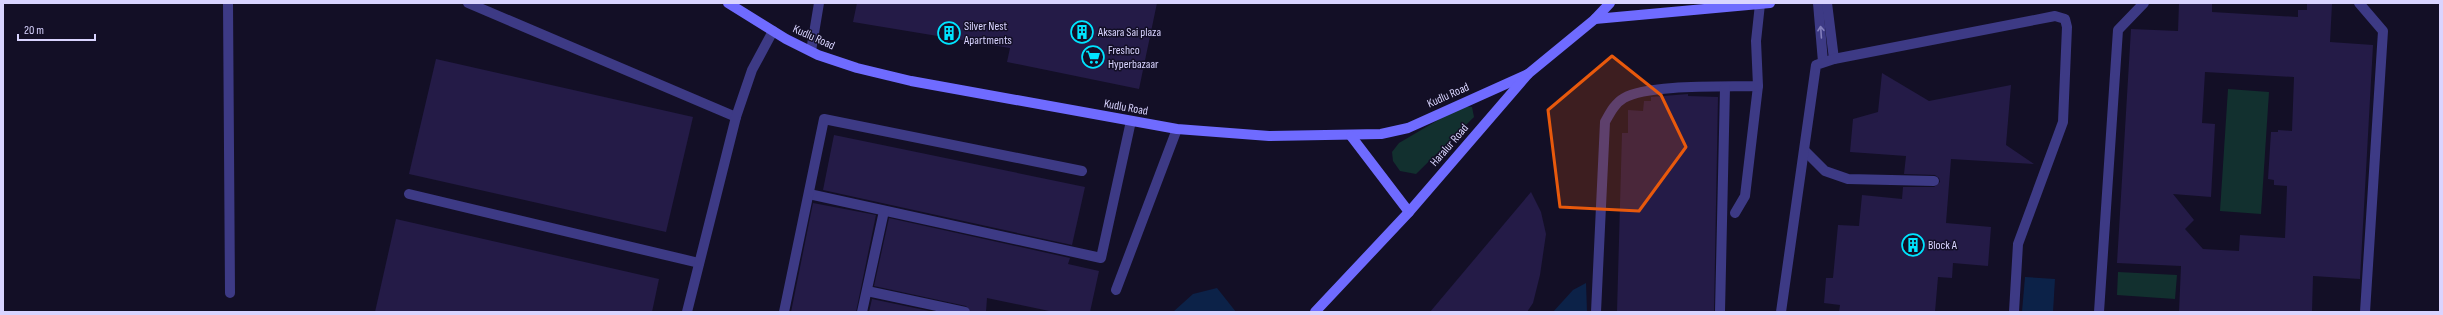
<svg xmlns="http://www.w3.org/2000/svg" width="2443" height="315" font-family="'Sofia Sans Condensed',sans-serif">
	<rect width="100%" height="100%" fill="#130f26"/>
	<g fill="#12302f">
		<polygon points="2228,89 2269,92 2261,214 2220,211"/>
		<polygon points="1462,106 1472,107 1474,117 1416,174 1400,171 1393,161 1392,152 1399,143"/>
		<polygon points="2118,272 2177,275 2175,299 2117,295"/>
	</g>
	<g fill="#0c2248">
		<polygon points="2025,277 2055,279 2053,312 2022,312"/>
		<polygon points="1586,283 1587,312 1553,312 1573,290"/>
		<polygon points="1217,288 1236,312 1173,312 1193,294"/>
	</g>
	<g fill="#241b47" fill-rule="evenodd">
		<polygon points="857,3 1157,3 1139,89 1007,62 1010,48 853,22"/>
		<path d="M2179,3H2212V12L2298,17V10H2307V3L2332,4L2330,42L2373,45L2360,279L2313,276L2312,312H2179L2181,266L2117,263L2131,29L2178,31ZM2205,72L2294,77L2292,131L2278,130V132H2271L2268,179L2274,180V185L2287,186L2285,238L2240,235L2239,251L2203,249L2185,229L2194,220L2173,194L2211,197L2215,124L2202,123Z"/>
		<polygon points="436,59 693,117 666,232 409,174"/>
		<polygon points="1882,73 1929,101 2011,85 2006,145 2034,164 1951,159 1946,223 1991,227 1988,266 1953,263 1952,278 1938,277 1935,312 1839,312 1840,305 1824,303 1826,278 1833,278 1838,225 1859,226 1862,195 1902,199 1903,187 1934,187 1940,182 1939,178 1935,175 1904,174 1906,156 1850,152 1853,119 1878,112"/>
		<polygon points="1688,94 1688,96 1718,97 1714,312 1617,312 1622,133 1628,133 1628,110 1643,111 1644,101 1651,101 1651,97"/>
		<polygon points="834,135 1085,187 1072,245 823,190"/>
		<polygon points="1531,192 1541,212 1546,234 1540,275 1533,303 1527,312 1430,312"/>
		<polygon points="813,203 876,215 856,312 791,312"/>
		<polygon points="889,218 1070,258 1068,264 1099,271 1090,312 1054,312 987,298 986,312 971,312 966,306 874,286"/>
		<polygon points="396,219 659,279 652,312 375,312"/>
		<polygon points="872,299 934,312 869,312"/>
	</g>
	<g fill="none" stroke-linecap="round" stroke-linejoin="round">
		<g stroke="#3d3a85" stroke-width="10">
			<polyline points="1818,3 1823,62"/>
			<polyline points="1827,3 1834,59"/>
			<polyline points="2359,3 2383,31 2365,312"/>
			<polyline points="1805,151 1825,171 1848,179 1934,181"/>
			<polyline points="1735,213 1745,196 1758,86"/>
			<path d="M1596,312L1605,122C1610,113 1615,103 1624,98C1648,84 1727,87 1758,86L1756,41L1760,4"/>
			<polyline points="1720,312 1725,87"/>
			<polyline points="1781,312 1816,65 1834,59 2055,16 2065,19 2067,27 2063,122 2018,244 2014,312"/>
			<polyline points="2099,312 2118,30 2144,3"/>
		</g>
		<g stroke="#3d3a85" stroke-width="10">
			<polyline points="228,3 230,293"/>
			<polyline points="468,3 736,117"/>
			<polyline points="811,51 819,3"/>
			<polyline points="409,194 699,263"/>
			<polyline points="809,194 1101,258 1131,121"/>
			<polyline points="1116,290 1177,129"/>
			<polyline points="867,291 965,312"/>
			<polyline points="687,312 736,117 752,70 773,31"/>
			<polyline points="784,312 824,119 1082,171"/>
			<polyline points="862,312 884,211"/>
		</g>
		<g stroke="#6f6bff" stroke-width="10">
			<polyline points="728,3 786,39 818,55 857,68 911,81 1177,129 1269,136 1381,134 1408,128 1528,74"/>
			<polyline points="1595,19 1770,3"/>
			<polyline points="1351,136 1409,212"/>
			<polyline points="1315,312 1409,212 1528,74 1595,19 1610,3"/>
		</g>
	</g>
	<defs><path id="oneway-shaft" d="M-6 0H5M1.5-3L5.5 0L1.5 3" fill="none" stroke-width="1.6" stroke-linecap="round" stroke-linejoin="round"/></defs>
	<use stroke="#837fbc" href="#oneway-shaft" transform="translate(1821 32) rotate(-94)"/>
	<path fill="#e8590c" fill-opacity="0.2" stroke="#e8590c" stroke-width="3" stroke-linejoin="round" d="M1612,56L1661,95L1686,147L1639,211L1560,207L1548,110Z"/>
	<defs>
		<g id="building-ring" transform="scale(1.15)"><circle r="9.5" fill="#130f26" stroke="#00e5ff" stroke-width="1.5"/><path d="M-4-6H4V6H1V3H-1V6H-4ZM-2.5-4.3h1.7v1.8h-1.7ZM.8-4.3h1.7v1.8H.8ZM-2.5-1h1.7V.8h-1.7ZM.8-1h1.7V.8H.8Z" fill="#00e5ff"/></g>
		<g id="supermarket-ring" transform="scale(1.15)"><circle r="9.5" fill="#130f26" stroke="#00e5ff" stroke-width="1.5"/><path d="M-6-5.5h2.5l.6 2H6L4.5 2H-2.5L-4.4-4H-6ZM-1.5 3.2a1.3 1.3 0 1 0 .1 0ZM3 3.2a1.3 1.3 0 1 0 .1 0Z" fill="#00e5ff"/></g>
	</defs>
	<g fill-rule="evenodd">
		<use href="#building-ring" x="1082" y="32"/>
		<use href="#building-ring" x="949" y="33"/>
		<use href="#supermarket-ring" x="1093" y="57"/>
		<use href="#building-ring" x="1913" y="245"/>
	</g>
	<g text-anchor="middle" stroke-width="3" stroke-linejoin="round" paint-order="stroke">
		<g font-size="12" fill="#d9d4ff" stroke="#130f26" text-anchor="start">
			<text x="964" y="30">Silver Nest<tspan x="964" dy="14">Apartments</tspan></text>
			<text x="1098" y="36">Aksara Sai plaza</text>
			<text x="1108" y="54">Freshco<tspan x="1108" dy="14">Hyperbazaar</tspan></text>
			<text x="1928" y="249">Block A</text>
		</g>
		<g font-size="12" fill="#d9d4ff" stroke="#130f26">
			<text transform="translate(814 37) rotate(24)" y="4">Kudlu Road</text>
			<text transform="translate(1448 95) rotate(-24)" y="4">Kudlu Road</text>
			<text transform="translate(1126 107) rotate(10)" y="4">Kudlu Road</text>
			<text transform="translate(1449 145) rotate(-49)" y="4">Haralur Road</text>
		</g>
	</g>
	<rect width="2443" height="315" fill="none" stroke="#d9d4ff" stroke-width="8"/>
	<path d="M18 34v6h77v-6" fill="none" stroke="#d9d4ff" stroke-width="2"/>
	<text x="24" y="34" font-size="12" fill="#d9d4ff" stroke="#130f26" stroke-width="3" paint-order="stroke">20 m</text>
</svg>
